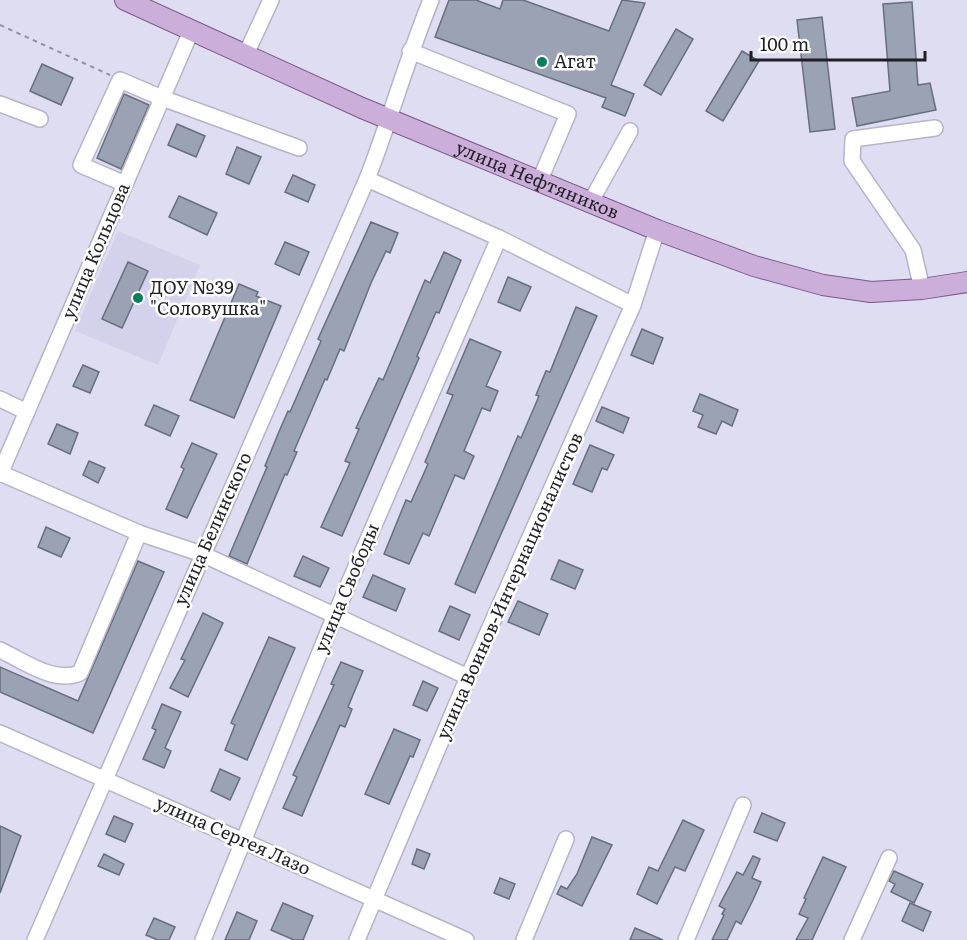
<svg xmlns="http://www.w3.org/2000/svg" width="967" height="940" font-family="Literata,serif">
	<rect width="100%" height="100%" fill="#dfddf1"/>
	<polygon fill="#d3d1eb" points="118,231 200,265 158,365 75,331"/>
	<g fill="#9aa2b3" stroke="#676f7f" stroke-width="1.5">
		<polygon points="449,0 476,0 500,9 503,0 523,0 609,31 622,0 645,3 611,85 634,94 625,116 602,107 606,98 435,37"/>
		<polygon points="912,2 918,85 930,83 936,110 857,126 852,98 890,91 883,4"/>
		<polygon points="822,17 835,129 810,132 797,20"/>
		<polygon points="676,29 693,39 661,95 644,85"/>
		<polygon points="742,51 759,61 723,121 706,111"/>
		<polygon points="42,64 73,78 61,105 30,91"/>
		<polygon points="124,94 149,105 121,169 97,158"/>
		<polygon points="177,124 205,136 196,157 168,145"/>
		<polygon points="237,147 261,157 249,184 226,174"/>
		<polygon points="293,175 315,185 308,202 285,192"/>
		<polygon points="179,196 217,213 207,235 169,217"/>
		<polygon points="371,222 398,233 390,253 386,251 371,283 344,351 340,349 327,380 325,379 294,451 297,452 287,475 285,474 247,564 229,556 267,467 265,466 278,434 288,411 290,412 321,341 318,339"/>
		<polygon points="285,242 309,252 299,275 275,264"/>
		<polygon points="444,252 461,260 439,313 436,312 417,356 419,358 342,536 321,527 350,463 345,461 359,429 356,428 379,378 383,380 425,280 430,283"/>
		<polygon points="128,262 148,271 122,328 102,319"/>
		<polygon points="508,277 531,287 520,311 498,302"/>
		<polygon points="239,284 258,292 256,296 281,306 234,418 190,400"/>
		<polygon points="576,307 597,316 475,593 455,584 518,436 521,438 539,396 536,395 546,371 550,372"/>
		<polygon points="642,329 663,338 653,364 631,355"/>
		<polygon points="470,339 501,352 486,386 498,391 490,411 482,408 464,451 474,456 464,479 455,475 429,536 423,533 409,564 384,554 406,500 411,502 428,464 425,462 453,395 447,393"/>
		<polygon points="83,365 99,372 90,393 73,386"/>
		<polygon points="700,394 738,410 732,426 722,421 716,434 698,427 703,415 693,411"/>
		<polygon points="154,405 179,416 170,436 145,425"/>
		<polygon points="602,407 629,418 623,433 596,421"/>
		<polygon points="57,424 78,433 70,454 48,444"/>
		<polygon points="192,443 217,454 187,518 166,509 184,469 181,467"/>
		<polygon points="590,445 614,455 607,470 602,468 592,492 573,484"/>
		<polygon points="89,461 105,468 98,483 83,475"/>
		<polygon points="46,527 70,538 61,557 38,547"/>
		<polygon points="303,556 329,568 320,587 294,576"/>
		<polygon points="559,560 583,570 575,589 551,579"/>
		<polygon points="138,561 164,572 93,733 0,692 0,667 78,701"/>
		<polygon points="373,575 405,589 396,611 363,597"/>
		<polygon points="518,601 548,614 539,635 508,622"/>
		<polygon points="450,606 470,615 459,640 439,631"/>
		<polygon points="203,613 223,623 188,697 170,688 185,660 181,659"/>
		<polygon points="269,637 295,648 247,760 225,750 235,725 231,723"/>
		<polygon points="341,662 363,671 348,707 352,709 345,727 340,725 302,816 283,808 297,777 293,775 334,685 331,684"/>
		<polygon points="423,681 438,688 427,711 413,705"/>
		<polygon points="162,704 181,712 165,748 171,751 164,768 143,759 156,730 152,728"/>
		<polygon points="394,729 420,740 413,757 410,756 389,804 365,794"/>
		<polygon points="220,769 240,778 230,800 211,791"/>
		<polygon points="762,813 785,823 777,841 754,832"/>
		<polygon points="114,816 133,824 125,842 106,834"/>
		<polygon points="683,820 704,830 685,871 675,867 657,904 637,894 649,867 658,871"/>
		<polygon points="0,826 21,836 0,893"/>
		<polygon points="592,837 612,845 582,906 557,894 561,886 567,889 577,874"/>
		<polygon points="417,849 430,854 424,869 412,864"/>
		<polygon points="104,854 124,864 119,875 98,866"/>
		<polygon points="753,856 760,859 752,878 761,882 753,900 741,924 736,921 727,940 712,940 724,915 722,914 725,909 719,906 737,872 743,875"/>
		<polygon points="823,857 846,867 812,940 796,940 808,918 799,914 806,899 804,898"/>
		<polygon points="894,871 923,884 914,903 891,892 895,884 889,881"/>
		<polygon points="500,878 515,884 509,899 494,893"/>
		<polygon points="283,903 313,916 303,940 294,940 271,930"/>
		<polygon points="910,903 931,912 923,931 902,921"/>
		<polygon points="237,912 257,921 249,940 225,940"/>
		<polygon points="154,918 175,927 169,940 158,940 146,935"/>
		<polygon points="635,928 663,940 630,940"/>
	</g>
	<g fill="none" stroke-linecap="round" stroke-linejoin="round">
		<g stroke="#b5b4c7" stroke-width="18">
			<g id="minor">
				<polyline points="410,51 568,114 539,182"/>
				<polyline points="246,54 271,0"/>
				<polyline points="0,104 40,119"/>
				<polyline points="367,179 499,238 633,305"/>
				<polyline points="125,184 81,165 120,80 162,98 299,148"/>
				<polyline points="590,203 630,131"/>
				<polyline points="922,289 913,250 852,161 853,139 935,128"/>
				<polyline points="0,399 27,412"/>
				<polyline points="0,473 139,533 202,554 468,677"/>
				<polyline points="0,474 192,29"/>
				<path d="M0,650C24,661 54,684 80,673L139,533"/>
				<polyline points="0,733 466,940"/>
				<path d="M35,940L367,179C390,120 407,59 431,0"/>
				<polyline points="203,940 335,615 499,238"/>
				<polyline points="357,940 468,677 633,305 657,230"/>
				<polyline points="524,940 566,839"/>
				<polyline points="686,940 743,805"/>
				<polyline points="852,940 889,858"/>
			</g>
		</g>
		<g stroke="#79598a" stroke-width="22">
			<g id="major">
				<path id="s1" d="M125,0L362,108L657,230L754,266L823,285L871,292L922,289L967,282"/>
			</g>
		</g>
		<polyline stroke="#92919f" stroke-width="2" stroke-dasharray="4.5 4.5" stroke-linecap="butt" points="0,25 110,75"/>
		<use href="#minor" stroke="#fff" stroke-width="15"/>
		<use href="#major" stroke="#cbaed9" stroke-width="20"/>
	</g>
	<g fill="#048060" stroke="#fff" stroke-width="2">
		<circle cx="542" cy="62" r="6"/>
		<circle cx="138" cy="298" r="6"/>
	</g>
	<g text-anchor="middle" stroke-width="5" stroke-linejoin="round" paint-order="stroke">
		<g font-size="18" fill="#201f26" stroke="#fff" text-anchor="start">
			<text x="554" y="68">Агат</text>
			<text x="150" y="294">ДОУ №39<tspan x="150" dy="21">"Соловушка"</tspan></text>
		</g>
		<g font-size="18" fill="#201f26" stroke="#fff">
			<text dy="6" stroke="none"><textPath href="#s1" startOffset="450">улица Нефтяников</textPath></text>
			<text transform="translate(96 251) rotate(-67)" y="6">улица Кольцова</text>
			<text transform="translate(213 529) rotate(-66)" y="6">улица Белинского</text>
			<text transform="translate(510 586) rotate(-66)" y="6">улица Воинов-Интернационалистов</text>
			<text transform="translate(347 588) rotate(-67)" y="6">улица Свободы</text>
			<text transform="translate(233 836) rotate(24)" y="6">улица Сергея Лазо</text>
		</g>
	</g>
	<path d="M751 51v9h174v-9" fill="none" stroke="#201f26" stroke-width="3"/>
	<text x="760" y="51" font-size="18" fill="#201f26" stroke="#ffffff" stroke-width="4.5" paint-order="stroke">100 m</text>
</svg>
